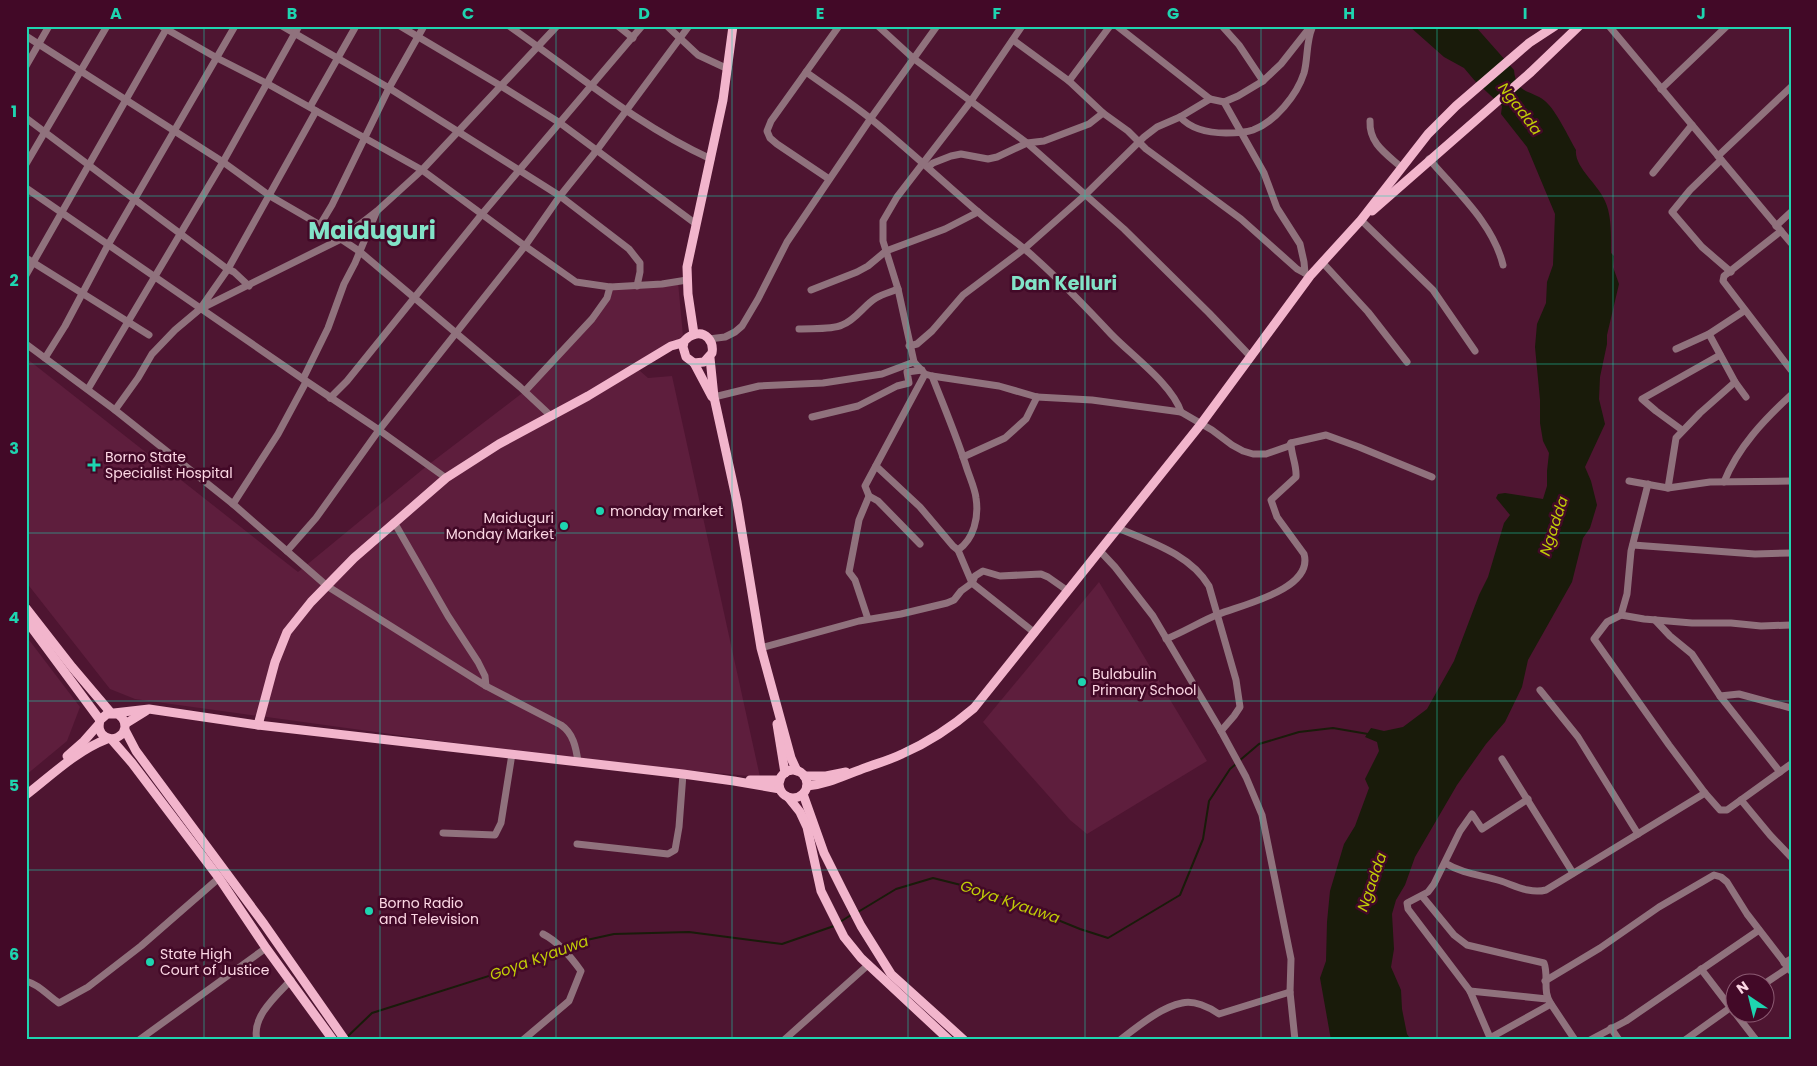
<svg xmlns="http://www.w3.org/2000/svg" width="1817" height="1066" font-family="Poppins,sans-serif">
	<rect width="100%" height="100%" fill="#4e1531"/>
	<g fill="#5e1e3d">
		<polygon points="678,282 683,336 517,437 639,370 648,378 672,376 760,777 586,761 135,699 110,689 26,582 26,358 298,572 428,465 525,391 592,319 610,287"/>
		<polygon points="1099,582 1207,761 1087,834 1070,820 983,722"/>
		<polygon points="26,636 80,707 67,741 26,775"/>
	</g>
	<path fill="#191b0a" d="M1409,26H1475L1514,70C1516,95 1530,89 1545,101C1556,110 1569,138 1576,150C1574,167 1599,185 1605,201C1612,216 1611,237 1611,253L1614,256L1613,267L1619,284L1607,335V344L1600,377L1599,399L1605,424L1585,467L1591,481L1597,505L1590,528L1583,538L1572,582L1528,660L1522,687L1505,722L1486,744L1457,785L1415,857L1405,885L1396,900L1392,914L1394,949L1391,967L1401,990L1402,1009L1407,1034L1411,1040H1331L1320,978L1326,961L1327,922L1330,891L1344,844L1355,826L1369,788L1365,779L1379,751L1377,742L1365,737L1371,728L1384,731L1403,727L1427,709L1454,661L1479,595L1488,577L1504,523L1510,515L1496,498L1498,494L1505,493L1543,499L1547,486V471L1549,453L1543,441L1540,423V400L1535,347L1537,324L1546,303L1547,282L1553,265L1555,214L1527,147L1501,114L1502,106L1475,81L1464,68L1444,57Z"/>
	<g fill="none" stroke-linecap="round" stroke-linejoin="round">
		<g stroke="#191b0a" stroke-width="2">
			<polyline points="1239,761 1259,744 1299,732 1333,728 1368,734"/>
			<polyline points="858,912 896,889 933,878 989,892 1080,929 1108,938 1180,895 1203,839 1209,801 1230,769 1236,764"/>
			<polyline points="840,922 851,915"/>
			<polyline points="565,947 573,943 614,934 689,932 782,944 834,926"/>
			<polyline points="346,1038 372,1013 536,961 560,949"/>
		</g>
		<g stroke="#90727d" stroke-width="7">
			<polyline points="161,26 217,58 268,84 422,170 525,246 576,282 610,287 662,284 687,280"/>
			<polyline points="282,26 389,88 560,196 629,249 640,263 640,272 637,286"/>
			<polyline points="400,26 501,86 560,123 696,224"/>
			<path d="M509,26C575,72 638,126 711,159"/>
			<polyline points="618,26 633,38"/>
			<polyline points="667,26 698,55 728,69"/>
			<polyline points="878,26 913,58 1027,143 1124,229 1209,313 1251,357"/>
			<polyline points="1022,26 971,101 897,197 883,221 883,241 898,289 914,362 925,374 932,376 999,386 1037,397 1092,400 1181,412 1212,430 1232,445 1243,451 1253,454 1266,454 1289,446 1291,443 1326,435 1359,447 1432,477"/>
			<polyline points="1117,26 1210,99 1224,102 1238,96 1263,81 1281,64 1311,26"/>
			<polyline points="1222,26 1239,45 1263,81"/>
			<polyline points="1609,26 1791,243"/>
			<polyline points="26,36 223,162 270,196 320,225 359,251 520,387 551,416"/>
			<polyline points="1013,40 1069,81 1103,113 1128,131 1146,149 1241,219 1297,269 1310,276"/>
			<polyline points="26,66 49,26"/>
			<path d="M806,72C828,88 850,102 871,119C907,148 941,180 977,211C993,225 1010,237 1027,251C1057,277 1084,305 1111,334C1131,355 1172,384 1181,412"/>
			<polyline points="1069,81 1110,26"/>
			<polyline points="1661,89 1727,26"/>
			<polyline points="1224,102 1264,173 1277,208 1300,244 1304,262 1305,273"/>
			<polyline points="310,107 356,26"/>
			<path d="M1180,117C1192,130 1209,133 1226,133C1235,133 1244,133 1253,130C1275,122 1297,95 1304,73C1308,59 1306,42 1312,28"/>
			<polyline points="26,118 226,268 234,272 249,286"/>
			<path d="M1370,121C1369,143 1385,153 1401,167"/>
			<polyline points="1718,156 1791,87"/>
			<path d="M1429,159C1456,191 1493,223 1503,265"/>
			<polyline points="1721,160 1690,190 1672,212 1702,247 1731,272"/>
			<polyline points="26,164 107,26"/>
			<polyline points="928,167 933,163 951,156 961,154 988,159 997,157 1027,143 1044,141 1089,124 1103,113"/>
			<polyline points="1653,173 1692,125"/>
			<polyline points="829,179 777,144 770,138 767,131 771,121 839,26"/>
			<polyline points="26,188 303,379 379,430 446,478"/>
			<polyline points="1361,220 1433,290 1475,351"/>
			<polyline points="320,225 332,205 389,88 424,26"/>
			<polyline points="1776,226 1791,212"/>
			<polyline points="1781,231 1724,276 1723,281 1791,370"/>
			<polyline points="26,258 149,335"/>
			<polyline points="1322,262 1368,312 1407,362"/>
			<polyline points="26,275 168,26"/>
			<polyline points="811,290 857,272 868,266 886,251 945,229 978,212"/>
			<polyline points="200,309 228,269 316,111"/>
			<path d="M799,329C812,328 831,330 842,325C856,320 864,305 876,298C883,294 891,292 898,289"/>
			<polyline points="1709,334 1735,382 1746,397"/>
			<polyline points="709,339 725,337 735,332 742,326 758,299 787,242 871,118 937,26"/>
			<path d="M26,344L115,410L233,504L327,586L486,686L561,725C573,733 576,747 578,762"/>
			<polyline points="909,346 917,344 932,331 963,295 1024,249 1085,195 1144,137 1157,127 1180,117 1210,99"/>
			<polyline points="1676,349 1709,334 1744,311"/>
			<polyline points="45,358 65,326 108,245 235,26"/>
			<path d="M932,376C944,407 957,437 967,469C970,478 975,489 976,498C979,517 974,539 958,550L972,583L1035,633"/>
			<polyline points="303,379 328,328 344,284 355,263 376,213"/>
			<polyline points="88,389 223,162 299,26"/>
			<polyline points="525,391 592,319 607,298 610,287"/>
			<polyline points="714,397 759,386 823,383 882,374 914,362"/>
			<polyline points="330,398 347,381 482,214 642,26"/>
			<polyline points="115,410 138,378 152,354 175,330 200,309 341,239 377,211 422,170 557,26"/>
			<polyline points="812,417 858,406 897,386 909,383 907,372 922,370"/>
			<polyline points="1682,430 1656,411 1642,399 1720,355"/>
			<polyline points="963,457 1005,438 1026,419 1037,397"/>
			<polyline points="876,466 920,507 953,546 958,550"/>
			<polyline points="1629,481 1668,488 1710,482 1791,481"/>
			<path d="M1724,482C1738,447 1764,420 1791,395"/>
			<polyline points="1668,488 1676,438 1700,413 1735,382"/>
			<polyline points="233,504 278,434 306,382"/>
			<polyline points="394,522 448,616 478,662 485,676 486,686"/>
			<path d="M1118,528C1150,542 1190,554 1209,586L1236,680L1240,707L1234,716L1221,731"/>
			<polyline points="920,544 878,501 869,496 865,486 925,374"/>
			<polyline points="1633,545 1755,554 1791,553"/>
			<polyline points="287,551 316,518 379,430 525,246 560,196 597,150 689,26"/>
			<polyline points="1100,551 1115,567 1153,616 1221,731 1246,777 1262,815 1291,959 1290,992 1295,1040"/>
			<polyline points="1621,615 1627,594 1631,551 1648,484"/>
			<polyline points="868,619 855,580 849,572 859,520 869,496"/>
			<polyline points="1655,620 1670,636 1692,654 1720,696 1780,772"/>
			<polyline points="1791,625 1761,626 1731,623 1692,623 1644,619 1621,615 1607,622 1594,639 1669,745 1705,793 1720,810 1727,810 1791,764"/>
			<path d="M1166,639C1184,632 1201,621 1219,614C1242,605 1314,589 1304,554L1277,517L1271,500L1296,477C1297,465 1291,455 1291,443"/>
			<polyline points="761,648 859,621 901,614 947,603 954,600 961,591 972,583 975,576 983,571 1000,576 1041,574 1048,577 1068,591"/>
			<polyline points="1540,690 1578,737 1638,834"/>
			<polyline points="1720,696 1739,694 1791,708"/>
			<polyline points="1502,759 1573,873"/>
			<polyline points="1741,800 1770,835 1791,857"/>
			<polyline points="443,833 495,835 501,823 512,754"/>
			<polyline points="577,844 668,854 675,850 679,827 683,774"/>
			<path d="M1445,863C1463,874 1481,875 1501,881C1516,886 1530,894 1546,890L1705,793"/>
			<path d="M1422,896L1454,935L1467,945L1544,963C1549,976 1542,992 1551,1004"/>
			<polyline points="1784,963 1791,959"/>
			<polyline points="1701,969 1734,1012"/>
			<path d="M26,981C40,985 47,995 59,1003L88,987L141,946L219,878"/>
			<polyline points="1545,981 1600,948 1659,907 1714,875 1721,877 1727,882 1747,914 1791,971"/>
			<polyline points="1764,984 1788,968"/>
			<polyline points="1470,991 1547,999"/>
			<polyline points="1736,1014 1756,1040"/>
			<polyline points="1611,1028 1619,1040"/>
			<polyline points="1490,1038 1551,1004 1575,1040"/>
			<polyline points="139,1040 266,948"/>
			<path d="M257,1040C251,1017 277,995 291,980"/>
			<path d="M523,1040L569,1001L581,971C571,957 559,942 543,934"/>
			<polyline points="784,1040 868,965"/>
			<path d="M1120,1040C1137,1027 1161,1007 1182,1003C1194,1000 1209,1007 1219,1014L1290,992"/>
			<polyline points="1491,1040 1470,991 1408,909 1407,903 1428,892 1434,884 1460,831 1472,814 1482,829 1528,799"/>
			<polyline points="1590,1040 1626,1021 1759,930"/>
			<polyline points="1685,1040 1734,1005"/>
		</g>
		<g stroke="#f2b5cc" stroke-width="9">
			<polyline points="1372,211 1531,72 1579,26"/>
			<polyline points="694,334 688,294 687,267 723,100 733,26"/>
			<polyline points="710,358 714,397 737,502 761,648 791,758 797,771"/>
			<polyline points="694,363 712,397"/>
			<polyline points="26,608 72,667 111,713"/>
			<path d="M26,620L100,720C95,736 112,745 123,733C127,726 125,719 118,714H107L100,720"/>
			<polyline points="114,713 149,709 258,725 683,774 734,781 780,789"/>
			<polyline points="125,724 146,711"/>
			<polyline points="777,724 785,773"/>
			<path d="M258,725L275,662L287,632L311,602L354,558L446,478L499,444L588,396L671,346C675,345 679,344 683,342C686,340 688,336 693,335C706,330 714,342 712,353L704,362L694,363L686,357L683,347L684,342"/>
			<polyline points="125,730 136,751 264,924 345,1040"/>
			<polyline points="112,740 132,763 219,878 266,948 333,1040"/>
			<polyline points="67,756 84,741 99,724"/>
			<circle cx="793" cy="784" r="14"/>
			<polyline points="804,776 826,776 846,772"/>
			<polyline points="750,780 780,780"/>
			<path d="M807,786C827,784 843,776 862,769C875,764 890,760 902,754C929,742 952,727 974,708L1201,424L1310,276L1361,220L1428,134L1456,106L1514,56L1529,43L1555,26"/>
			<polyline points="803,794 824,853 843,891 861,926 891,974 964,1040"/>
			<path d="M26,795C52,775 76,751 107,739"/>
			<polyline points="788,797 800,812 807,827 821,891 844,937 861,958 949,1040"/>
		</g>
	</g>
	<path fill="none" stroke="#1ed5b0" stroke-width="1" stroke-opacity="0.55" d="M204,26V1040M380,26V1040M556,26V1040M732,26V1040M908,26V1040M1085,26V1040M1261,26V1040M1437,26V1040M1613,26V1040M26,196H1791M26,364H1791M26,533H1791M26,701H1791M26,870H1791"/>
	<g fill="#1ed5b0" stroke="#420927" stroke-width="2">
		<path d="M91.5 457.5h5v5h5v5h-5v5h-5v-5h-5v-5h5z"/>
		<circle cx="600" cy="511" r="5"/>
		<circle cx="564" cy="526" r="5"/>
		<circle cx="1082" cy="682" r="5"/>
		<circle cx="369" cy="911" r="5"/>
		<circle cx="150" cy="962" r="5"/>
	</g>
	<g text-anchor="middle" stroke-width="5" stroke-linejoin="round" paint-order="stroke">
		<g font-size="14" fill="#fcd7e4" stroke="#420927" text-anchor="start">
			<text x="105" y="462">Borno State<tspan x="105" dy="16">Specialist Hospital</tspan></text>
			<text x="610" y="516">monday market</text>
			<text x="554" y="523" text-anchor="end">Maiduguri<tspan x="554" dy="16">Monday Market</tspan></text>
			<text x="1092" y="679">Bulabulin<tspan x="1092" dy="16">Primary School</tspan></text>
			<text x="379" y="908">Borno Radio<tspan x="379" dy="16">and Television</tspan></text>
			<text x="160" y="959">State High<tspan x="160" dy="16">Court of Justice</tspan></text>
		</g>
		<g font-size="15" font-style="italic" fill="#c0cc07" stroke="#420927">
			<text transform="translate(1520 109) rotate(53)" y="5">Ngadda</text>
			<text transform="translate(1554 526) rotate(-72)" y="5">Ngadda</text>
			<text transform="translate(1372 882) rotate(-71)" y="5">Ngadda</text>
			<text transform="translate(1010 902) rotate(19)" y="5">Goya Kyauwa</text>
			<text transform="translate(539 958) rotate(-20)" y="5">Goya Kyauwa</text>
		</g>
		<g font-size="19" font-weight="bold" fill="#82e3c8" stroke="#420927">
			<text x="1064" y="290">Dan Kelluri</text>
		</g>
		<g font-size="24" font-weight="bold" fill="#82e3c8" stroke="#420927">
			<text x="372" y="239">Maiduguri</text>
		</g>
	</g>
	<rect width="1817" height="1066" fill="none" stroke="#420927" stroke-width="55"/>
	<g transform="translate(1750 998) rotate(325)"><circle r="24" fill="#420927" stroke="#8c5b73"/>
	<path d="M0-4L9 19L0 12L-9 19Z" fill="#1ed5b0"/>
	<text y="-8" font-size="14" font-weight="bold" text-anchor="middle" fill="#fcd7e4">N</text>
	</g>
	<rect x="28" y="28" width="1762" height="1010" fill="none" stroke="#1ed5b0" stroke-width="2"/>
	<g font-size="16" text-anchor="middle" font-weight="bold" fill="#1ed5b0">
		<text x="116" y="19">A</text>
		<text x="292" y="19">B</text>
		<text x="468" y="19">C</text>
		<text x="644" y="19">D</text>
		<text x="820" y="19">E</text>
		<text x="997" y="19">F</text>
		<text x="1173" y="19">G</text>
		<text x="1349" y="19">H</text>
		<text x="1525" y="19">I</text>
		<text x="1701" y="19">J</text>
		<text x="14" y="117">1</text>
		<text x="14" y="286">2</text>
		<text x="14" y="454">3</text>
		<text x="14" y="623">4</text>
		<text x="14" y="791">5</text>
		<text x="14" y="960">6</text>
	</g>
</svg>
